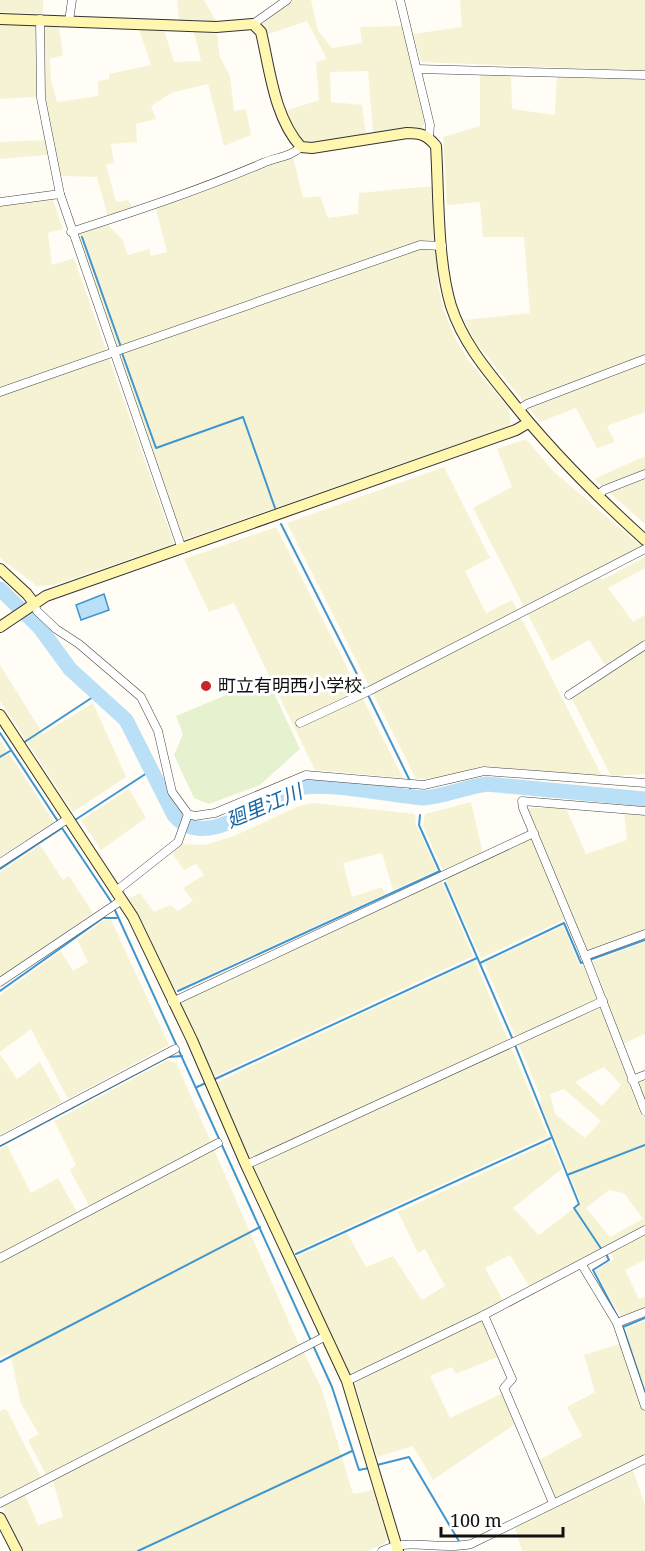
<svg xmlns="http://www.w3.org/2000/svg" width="645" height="1551" font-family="'Noto Serif','Noto Sans JP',serif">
	<rect width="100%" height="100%" fill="#fffdf5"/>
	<g fill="#f6f3d4" fill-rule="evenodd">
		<polygon points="0,0 43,0 43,14 0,12"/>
		<polygon points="177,0 204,0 216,21 179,20"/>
		<polygon points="277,0 311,0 318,31 332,48 362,43 360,27 402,26 425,122 422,128 373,133 368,71 330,72 331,102 362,105 366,134 313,143 305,142 296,133 285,111 319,100 316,62 327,59 307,21 266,35 262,26 268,17 279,9"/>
		<polygon points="460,0 645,0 645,71 421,62 413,34 462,27"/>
		<polygon points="0,24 59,27 63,55 50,59 51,80 57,102 98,96 98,81 109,79 109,74 151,65 139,29 164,30 174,62 201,61 194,31 217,34 220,57 230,76 234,111 246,109 251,135 224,146 208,84 171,93 151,106 156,119 136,124 137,142 111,144 114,163 106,165 116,202 128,200 133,208 108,217 97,177 60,176 56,154 0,159 0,142 44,140 37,97 0,99"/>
		<polygon points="480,73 511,74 512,109 555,115 557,76 645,79 645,412 607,426 615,442 597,448 576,408 540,422 474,340 465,320 530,313 524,237 483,237 480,202 447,205 443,137 480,126"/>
		<polygon points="293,157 303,198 320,196 328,218 358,214 359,193 434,186 438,284 443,308 455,338 469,361 508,408 511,419 509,426 184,540 75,233 107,224 122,239 128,255 149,249 151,256 167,252 156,209"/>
		<polygon points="53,200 63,229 48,233 52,265 74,258 174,544 54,585 37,586 0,558 0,205"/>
		<polygon points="526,439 553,471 641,546 597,570 602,580 645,557 645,568 608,588 633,622 645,615 645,774 611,776 572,699 610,673 589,640 552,661 473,508 512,487 497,449"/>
		<polygon points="645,456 645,524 594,479"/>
		<polygon points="444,467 490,558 465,571 486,613 512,600 602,776 481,766 441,778 416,779 287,523"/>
		<polygon points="276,527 403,778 315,770 234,603 209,612 184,559"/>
		<polygon points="0,665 43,734 93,703 126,777 73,812 0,701"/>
		<polygon points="0,740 54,822 0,857"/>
		<polygon points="129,789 146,818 101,850 81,820"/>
		<polygon points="471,802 483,854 444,873 423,826 425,814"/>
		<polygon points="314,803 415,814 416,825 437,870 393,890 382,853 343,863 352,897 382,887 385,894 174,991 128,899 140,893 154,912 170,905 178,911 193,901 183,888 204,875 196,864 184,870 172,853 181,844 205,845 234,836 299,806"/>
		<polygon points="528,808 566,808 586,854 627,840 624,814 645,815 645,931 586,952"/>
		<polygon points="533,838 566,919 481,958 445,879"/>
		<polygon points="40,845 63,880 69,876 93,913 0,978 0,872"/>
		<polygon points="441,880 473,956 213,1077 179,1002"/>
		<polygon points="104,920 111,920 169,1045 68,1099 31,1029 0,1052 0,995 61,951 73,971 88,962 77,940"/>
		<path d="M563,926L580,966L645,942V1034L616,1047L628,1076L645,1070V1260L625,1270L639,1299L645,1297V1310L622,1319L595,1271L614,1259L608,1248L530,1288L510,1255L485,1268L504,1302L480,1315L500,1356L456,1374L452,1367L430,1376L450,1418L503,1393L515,1424L433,1480L413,1446L377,1457L355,1383L294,1258L347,1233L366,1267L393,1256L422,1300L445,1286L425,1249L418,1253L398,1212L550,1142L562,1169L513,1208L539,1235L581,1203L540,1104L541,1097L484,963ZM604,1067L621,1085L602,1106L575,1082ZM564,1089L601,1121L585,1138L555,1114L550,1094ZM609,1190L624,1193L643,1219L610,1237L586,1208Z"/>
		<polygon points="475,961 548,1136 292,1253 215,1083"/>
		<polygon points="0,1054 17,1079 40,1062 62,1102 0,1135"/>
		<polygon points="168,1060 177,1064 299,1345 46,1475 28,1440 39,1434 21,1404 10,1353 0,1358 0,1149 7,1145 31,1193 58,1178 81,1219 93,1213 70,1170 76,1165 54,1121"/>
		<polygon points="645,1321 645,1455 550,1502 534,1463 582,1436 567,1407 595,1392 584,1355 629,1341 626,1328"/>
		<polygon points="303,1351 321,1387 353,1494 373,1490 388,1538 385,1543 368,1551 24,1551 2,1507 25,1495 38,1525 63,1517 53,1481"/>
		<polygon points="6,1409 41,1477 0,1499 0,1411"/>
		<polygon points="633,1470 645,1505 645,1551 522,1551 515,1528"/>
	</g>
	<polygon fill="#e6f2cf" points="267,678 300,749 260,785 209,804 194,798 174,755 183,734 176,716"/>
	<polygon fill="#b9e0f7" stroke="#3f96cf" stroke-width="1.5" points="104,594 109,610 81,620 76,605"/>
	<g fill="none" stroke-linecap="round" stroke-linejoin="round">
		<g stroke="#3f96cf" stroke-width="2">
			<polyline points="82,237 121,347"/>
			<polyline points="122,353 156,448 243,417 275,508"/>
			<polyline points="281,524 365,690"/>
			<polyline points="368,695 410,781"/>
			<polyline points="0,733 59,823"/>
			<polyline points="23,743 99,693"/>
			<polyline points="0,757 10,751"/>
			<polyline points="410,797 410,787"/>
			<polyline points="422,803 424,798"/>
			<polyline points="420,815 419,825 440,872"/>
			<polyline points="75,820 150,771"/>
			<polyline points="0,869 62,828 112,903"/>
			<polyline points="445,883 513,1040"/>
			<polyline points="114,908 332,1387 359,1470 369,1468"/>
			<polyline points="480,963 564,923 581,963 645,940"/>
			<polyline points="0,991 103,918 117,918"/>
			<polyline points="178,991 440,871"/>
			<polyline points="515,1045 579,1204 574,1208 602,1250"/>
			<polyline points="213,1080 477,958"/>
			<polyline points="197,1087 208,1082"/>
			<polyline points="0,1146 168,1057 182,1056"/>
			<polyline points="567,1175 645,1145"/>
			<polyline points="296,1254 551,1138"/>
			<polyline points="606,1254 609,1260 593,1270 623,1327 645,1393"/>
			<polyline points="623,1327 645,1318"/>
			<polyline points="0,1362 260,1227"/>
			<polyline points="377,1465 409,1457 460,1543"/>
			<polyline points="138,1551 352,1451"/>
		</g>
		<path stroke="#b9e0f7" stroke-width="15" d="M0,589L40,628L70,669L126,720L174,815C206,854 265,797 299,788C325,781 393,796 424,798C446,796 465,787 487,784L645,799"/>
		<g stroke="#444" stroke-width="9">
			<g id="street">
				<polyline points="400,0 430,125 429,137"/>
				<polyline points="40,19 41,98 60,194 182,549"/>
				<polyline points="69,21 72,0"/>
				<polyline points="253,24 287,0"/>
				<polyline points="417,69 645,75"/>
				<polyline points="0,202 60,194"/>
				<path d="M71,232C136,211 200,190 263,163C277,157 290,157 301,147"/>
				<polyline points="0,392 420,245 442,246"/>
				<polyline points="518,410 527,404 645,359"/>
				<polyline points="597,496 604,490 645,474"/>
				<polyline points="33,602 37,611 56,629 79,644 141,697 158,731 172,792 188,814 195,816 215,813 306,775 424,785 484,771 645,783"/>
				<polyline points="569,695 645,645"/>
				<polyline points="300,723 369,691 645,549"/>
				<polyline points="645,811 522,801 523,808 585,956 645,1111"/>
				<polyline points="0,863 69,818"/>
				<polyline points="116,891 178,842 188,814"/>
				<polyline points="585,956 645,934"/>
				<polyline points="0,982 122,900"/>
				<polyline points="172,1002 534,833"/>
				<polyline points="632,1080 645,1075"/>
				<polyline points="0,1141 175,1049"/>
				<polyline points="246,1165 603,1001"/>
				<polyline points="0,1258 218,1143"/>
				<polyline points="582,1265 617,1323 645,1406"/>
				<polyline points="484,1315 512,1379 504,1388 553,1503"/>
				<polyline points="617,1323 645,1312"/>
				<polyline points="347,1381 484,1315 645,1230"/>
				<polyline points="0,1503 326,1336"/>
				<path d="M382,1551C409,1537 438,1551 471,1544L645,1459"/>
			</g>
		</g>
		<g stroke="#333" stroke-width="12">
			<g id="secondary">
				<path d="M0,19L216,27L253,24L261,32C270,70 274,117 301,147L312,148L407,133C421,133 427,135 436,146C439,195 437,260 451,306C462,340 484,367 506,394C548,448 594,494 645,540"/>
				<polyline points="0,569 27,594 33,602"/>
				<polyline points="0,627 46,596 516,430 528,423"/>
				<polyline points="0,715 133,917 192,1040 246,1165 347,1381 398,1551"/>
				<polyline points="0,1518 17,1551"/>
			</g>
		</g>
		<use href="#street" stroke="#fff" stroke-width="8"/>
		<use href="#secondary" stroke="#fff6b0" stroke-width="10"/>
	</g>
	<circle fill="#c4262e" stroke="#fff" stroke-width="2" cx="206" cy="686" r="6"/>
	<g text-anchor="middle" stroke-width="6" stroke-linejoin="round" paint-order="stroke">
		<g font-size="18" fill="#111" stroke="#fff" text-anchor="start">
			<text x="218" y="692">町立有明西小学校</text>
		</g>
		<g font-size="20" font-style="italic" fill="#1768a6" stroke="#fff">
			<text transform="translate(264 806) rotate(-23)" y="7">廻里江川</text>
		</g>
	</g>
	<path d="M441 1527v9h122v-9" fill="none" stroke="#111111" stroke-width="3"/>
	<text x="450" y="1527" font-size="18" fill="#111111" stroke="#ffffff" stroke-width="4.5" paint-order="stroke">100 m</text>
</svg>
